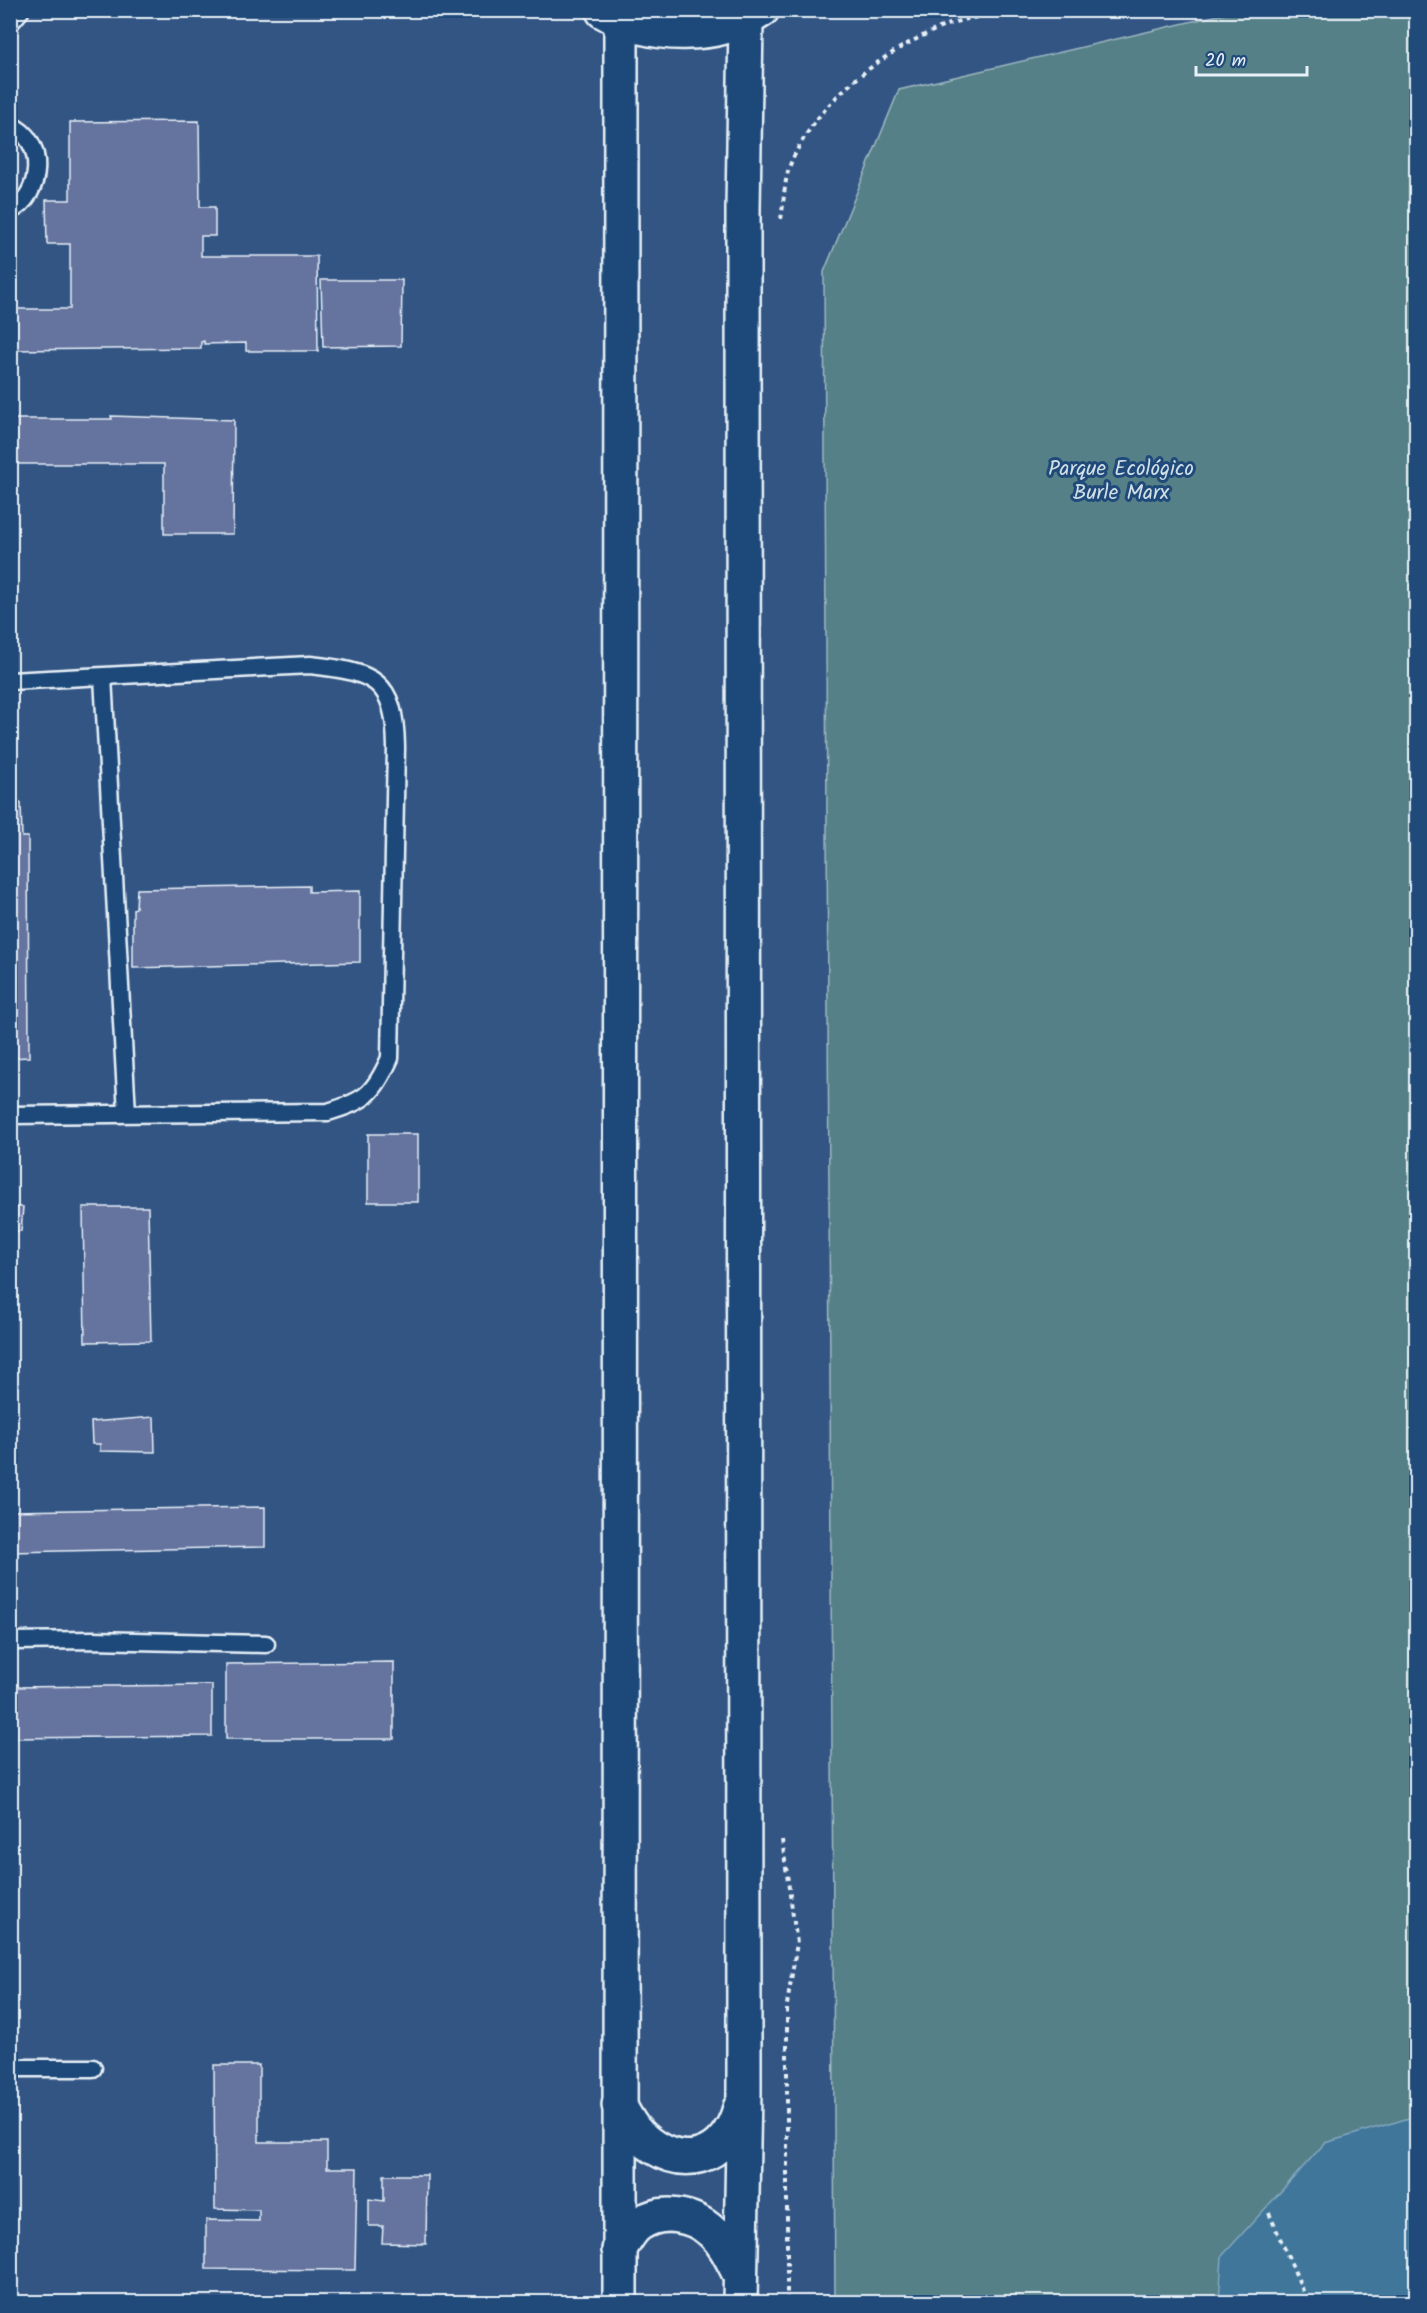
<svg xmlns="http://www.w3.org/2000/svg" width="1427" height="2313" font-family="Kalam,sans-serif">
	<rect width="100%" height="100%" fill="#335584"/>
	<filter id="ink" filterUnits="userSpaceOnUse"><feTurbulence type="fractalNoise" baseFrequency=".0167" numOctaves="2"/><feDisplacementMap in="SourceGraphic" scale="12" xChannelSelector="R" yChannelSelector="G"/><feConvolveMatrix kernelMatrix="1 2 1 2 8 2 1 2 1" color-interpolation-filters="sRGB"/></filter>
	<g filter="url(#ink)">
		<polygon fill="#548088" stroke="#9eb8c0" stroke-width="1.5" points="1236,11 1416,11 1416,2302 835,2302 824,272 899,90"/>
		<polygon fill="#3f769a" stroke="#83a7c0" stroke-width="1.5" points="1416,2116 1416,2302 1219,2302 1222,2256 1325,2143"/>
		<g fill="#65739f" stroke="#e8f1f8" stroke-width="1.5">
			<polygon points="199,121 200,207 215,207 215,236 201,236 201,256 317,256 318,351 246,351 246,343 204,344 204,341 201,342 201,348 10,350 10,309 70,309 70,244 47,244 46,200 70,200 70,122"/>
			<polygon points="321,280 402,280 401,346 323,347"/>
			<polygon points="111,416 234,420 233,534 164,534 164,464 10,464 10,419 112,419"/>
			<polygon points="10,803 21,803 22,837 28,837 29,1057 10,1058"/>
			<polygon points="309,886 309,892 360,891 360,962 133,968 133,909 136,908 137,889"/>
			<rect x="368" y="1134" width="50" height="68"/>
			<polygon points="10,1207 23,1207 21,1231 10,1232"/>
			<polygon points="83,1207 148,1207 151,1341 85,1342"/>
			<polygon points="154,1417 155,1452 100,1451 100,1444 92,1444 91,1422"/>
			<polygon points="265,1507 265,1547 10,1552 10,1511"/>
			<polygon points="394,1662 394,1739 226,1739 226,1664"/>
			<polygon points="212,1685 212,1736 10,1738 10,1687"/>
			<polygon points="214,2065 259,2065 259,2142 327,2142 327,2168 357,2168 355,2270 206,2269 206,2220 259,2221 259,2210 215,2209"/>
			<polygon points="384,2175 427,2175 426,2244 382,2243 383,2226 369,2226 369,2199 384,2201"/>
		</g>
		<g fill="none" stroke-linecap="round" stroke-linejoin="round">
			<g stroke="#e8f1f8" stroke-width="21">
				<g id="lane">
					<polyline points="10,23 21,10"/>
					<path d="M10,125C47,140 43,195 10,211"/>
					<polyline points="103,677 127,1113"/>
					<path d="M10,681L310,665C374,672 395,679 396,747L390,1058C374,1094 365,1101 328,1112L10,1115"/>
					<polyline points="10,1641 92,1640 266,1644"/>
					<polyline points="10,2068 93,2068"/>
				</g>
			</g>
			<g stroke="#e8f1f8" stroke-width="38">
				<g id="secondary">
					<path d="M603,11C648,38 717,41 762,10"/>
					<path d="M619,2105C625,2116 631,2128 640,2136C680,2174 726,2160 740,2108"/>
					<path d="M619,2250C625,2242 630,2230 639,2224C661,2209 693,2214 712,2232C725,2243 732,2260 740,2275"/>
					<polyline points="620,2302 621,22"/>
					<polyline points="740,2302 744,2092 743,208 746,21"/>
				</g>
			</g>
			<g stroke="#e8f1f8" stroke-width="4" stroke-dasharray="4.5 4.5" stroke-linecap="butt">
				<path d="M781,219C784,202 784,181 790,165C817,100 884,50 947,25C968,17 993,15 1014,10"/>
				<polyline points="782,1840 797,1943 787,2005 787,2302"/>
				<polyline points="1269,2213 1308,2302"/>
			</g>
			<use href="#lane" stroke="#1f4a7a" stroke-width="16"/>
			<use href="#secondary" stroke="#1f4a7a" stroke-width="33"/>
		</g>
	</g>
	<g text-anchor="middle" stroke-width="6" stroke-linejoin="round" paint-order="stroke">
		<g font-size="21" fill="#d2e0e7" stroke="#1f4a7a">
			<text x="1121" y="475">Parque Ecológico<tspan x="1121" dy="24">Burle Marx</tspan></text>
		</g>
	</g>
	<rect width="1427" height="2313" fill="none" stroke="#1f4a7a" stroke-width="36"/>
	<rect x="18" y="18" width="1391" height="2277" fill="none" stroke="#e8f1f8" stroke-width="2" filter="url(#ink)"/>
	<path d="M1196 66v9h111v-9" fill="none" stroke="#e8f1f8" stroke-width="3"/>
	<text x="1205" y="66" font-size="18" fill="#e8f1f8" stroke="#1f4a7a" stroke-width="4.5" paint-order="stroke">20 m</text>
</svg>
